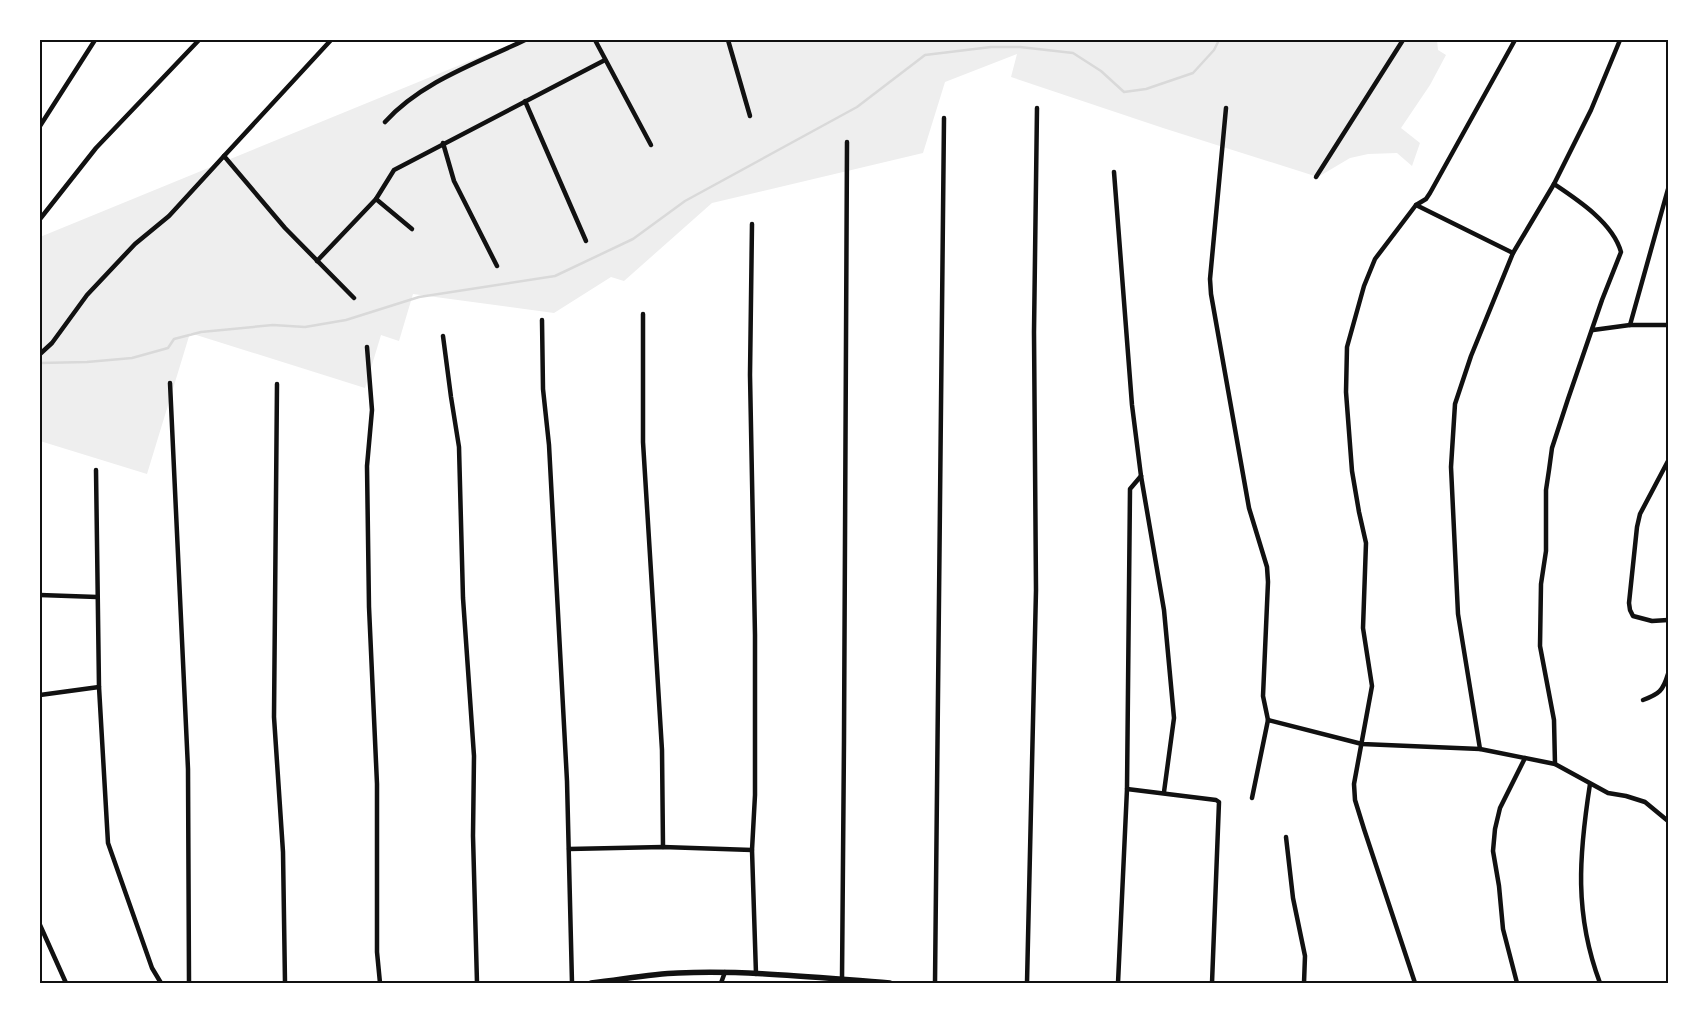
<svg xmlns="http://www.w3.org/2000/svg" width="1708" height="1023" font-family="'Source Serif 4',serif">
	<rect width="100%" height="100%" fill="#fff"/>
	<polygon fill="#eee" points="521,40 1437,40 1438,50 1446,55 1430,85 1401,128 1420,143 1412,166 1397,153 1368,154 1350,158 1318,177 1163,128 1011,77 1017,54 945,82 923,153 712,203 624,281 611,277 554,313 413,294 399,341 381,335 365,388 190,333 147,474 40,441 40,237"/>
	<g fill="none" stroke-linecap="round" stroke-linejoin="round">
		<polyline stroke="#d9d9d9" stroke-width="2.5" points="40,363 87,362 132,358 168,348 174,339 201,332 273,325 305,327 346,320 419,297 555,276 633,239 685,201 857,107 925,55 991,47 1020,47 1073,53 1101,71 1124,92 1146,89 1193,73 1214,50 1219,40"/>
		<g stroke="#111" stroke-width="4.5">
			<polyline points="331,40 224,156 285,228 354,298"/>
			<polyline points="595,40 651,145"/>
			<polyline points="728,40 750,116"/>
			<polyline points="525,101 586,241"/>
			<polyline points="1226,108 1210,279 1211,294 1249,508 1267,567 1268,582 1263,696 1268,720 1252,798"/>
			<path d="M385,122C421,82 477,63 525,40"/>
			<polyline points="40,126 95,40"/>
			<polyline points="443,143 454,181 497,266"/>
			<polyline points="1114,172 1132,405 1141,476 1164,610 1174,718 1164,792"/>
			<polyline points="1316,177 1403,40"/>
			<path d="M1554,184C1578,200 1613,223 1621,252L1602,300L1568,399L1552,448L1549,470L1546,490V551L1541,584L1540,646L1554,720L1555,764"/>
			<polyline points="376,199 412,229"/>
			<polyline points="1416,205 1513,253"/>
			<polyline points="40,219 96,148 199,40"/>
			<polyline points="752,224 750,375 755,635 755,795 752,850 756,974"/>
			<polyline points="317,261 376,199 394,170 605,60"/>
			<polyline points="643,314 643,442 662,750 663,847"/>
			<polyline points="542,320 543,389 549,445 567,781 572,983"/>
			<polyline points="1630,325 1668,189"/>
			<polyline points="1593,330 1630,325 1668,325"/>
			<polyline points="443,336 451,397 459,447 463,598 474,756 473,836 477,983"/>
			<polyline points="367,347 372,410 367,466 369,607 377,784 377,952 380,983"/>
			<polyline points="40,354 52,343 87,295 135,244 169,216 224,156"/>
			<polyline points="170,383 188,769 189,983"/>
			<polyline points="277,384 274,717 283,852 285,983"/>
			<polyline points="1668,461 1640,514 1637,527 1629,603 1630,610 1633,616 1652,621 1668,620"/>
			<polyline points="96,470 99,687 108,843 152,968 161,983"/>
			<polyline points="40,595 97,597"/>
			<polyline points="40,695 99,687"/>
			<path d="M1643,700C1659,694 1663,691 1668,674"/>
			<polyline points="1268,720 1362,744 1480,749 1555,764 1608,793 1626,796 1645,802 1668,821"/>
			<polyline points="1480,749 1458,614 1451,467 1455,404 1471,356 1513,253 1554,184 1591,110 1620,40"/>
			<path d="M1590,784C1579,855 1574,914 1600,983"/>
			<polyline points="1127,789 1216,800 1219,802 1212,983"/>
			<polyline points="1286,837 1293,898 1305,956 1304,983"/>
			<polyline points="569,849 663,847 752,850"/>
			<polyline points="40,925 66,983"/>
			<polyline points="842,980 844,740 847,142"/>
			<polyline points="721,983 725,972"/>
			<polyline points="935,983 944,118"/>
			<polyline points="1027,983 1036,590 1034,332 1037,108"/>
			<polyline points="1118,983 1127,789 1130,489 1141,476"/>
			<polyline points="1415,983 1364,829 1355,800 1354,784 1372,686 1363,628 1366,543 1359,512 1352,471 1346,392 1347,347 1364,286 1375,259 1416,205 1426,199 1430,193 1515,40"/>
			<polyline points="1517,983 1503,929 1499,886 1493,851 1495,829 1500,808 1525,758"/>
		</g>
		<path stroke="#111" stroke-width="5.5" d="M591,983C620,980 649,974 678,973C749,970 820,978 890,983"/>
	</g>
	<rect width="1708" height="1023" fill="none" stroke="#ffffff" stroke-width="82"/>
	<rect x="41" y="41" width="1626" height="941" fill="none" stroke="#111" stroke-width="2"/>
</svg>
